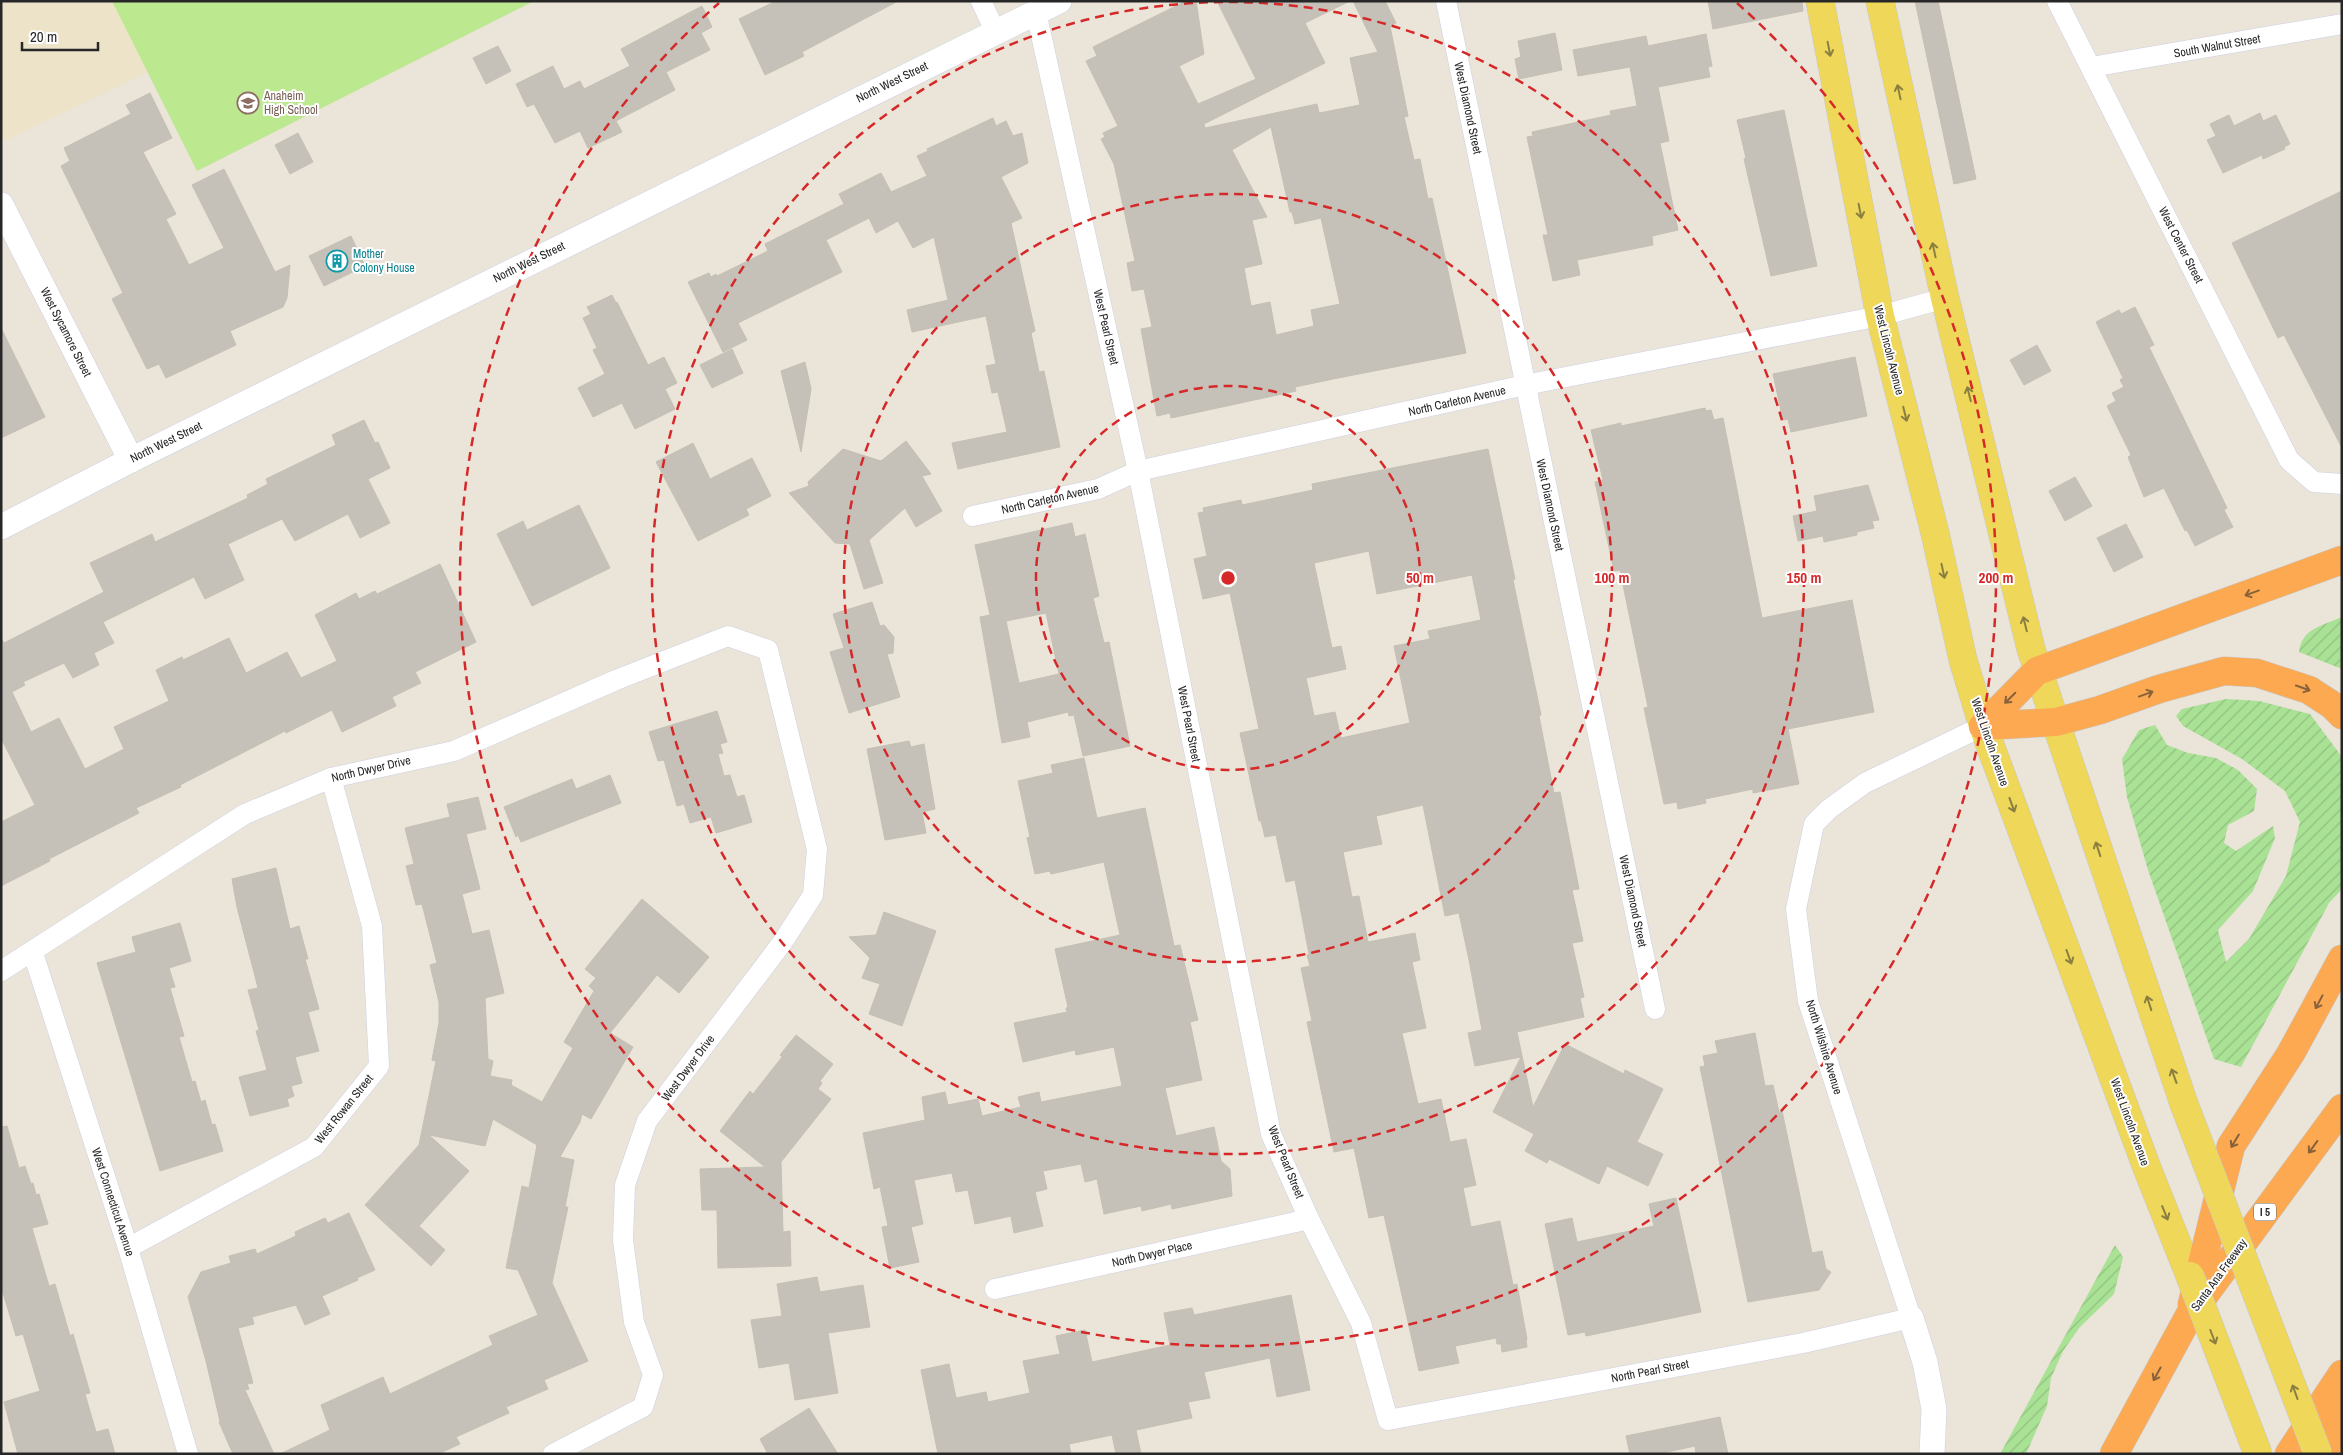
<svg xmlns="http://www.w3.org/2000/svg" width="2343" height="1455" font-family="'Archivo Narrow',sans-serif">
	<defs>
		<pattern id="garden-furrows" width="10" height="10" patternUnits="userSpaceOnUse" patternTransform="scale(1.25)"><rect width="10" height="10" fill="#a9e195"/><path d="M-1 1l2-2M0 10L10 0M9 11l2-2" fill="none" stroke="#91c180"/></pattern>
	</defs>
	<rect width="100%" height="100%" fill="#eae4d9"/>
	<polygon fill="#ece3c8" points="1,1 534,1 197,171 148,72 5,141 1,134"/>
	<g fill="url(#garden-furrows)">
		<path d="M2342,617V669L2299,652C2302,628 2322,626 2342,617Z"/>
		<polygon points="2226,699 2259,701 2310,714 2342,757 2342,889 2329,903 2241,1067 2214,1059 2148,870 2127,797 2122,759 2139,730 2155,725 2167,745 2188,753 2216,758 2238,770 2257,789 2254,811 2228,825 2224,843 2236,851 2273,826 2275,838 2253,891 2218,930 2226,962 2249,939 2286,876 2300,822 2285,791 2242,759 2183,726 2176,716 2182,709"/>
		<polygon points="2115,1245 2123,1257 2114,1294 2080,1327 2063,1351 2051,1378 2047,1406 2026,1454 2000,1454"/>
	</g>
	<polygon fill="#bce890" points="112,1 534,1 197,171"/>
	<g fill="#c5c1b9" stroke="#c5c0b3" fill-rule="evenodd">
		<polygon points="776,1 898,1 802,52 804,56 765,75 739,19"/>
		<path d="M1186,1H1196L1204,54L1179,66L1198,104L1256,79L1217,1H1350L1305,23L1325,63L1204,124L1205,128L1317,104L1319,113L1360,105L1350,58L1378,52L1353,1H1385L1396,23L1390,26L1408,116L1404,117L1414,160L1420,159L1428,199L1432,198L1466,353L1338,378L1295,387L1296,391L1171,418L1170,413L1157,416L1141,329L1152,327L1144,289L1132,291L1127,263L1135,261L1114,164L1101,139L1105,137L1103,133L1118,126L1086,61L1097,56L1093,47ZM1271,127L1290,212H1292L1295,224L1321,218L1340,304L1311,310L1314,326L1276,335L1270,302L1251,306L1244,268L1262,264L1252,220L1267,217L1232,150Z"/>
		<polygon points="1708,1 1802,1 1803,11 1713,29"/>
		<polygon points="1915,1 1938,1 1976,179 1954,184"/>
		<polygon points="702,6 712,27 701,33 710,50 666,72 675,90 616,121 622,132 588,148 580,131 555,143 534,104 527,107 516,84 553,66 564,89 580,81 584,89 630,66 621,49"/>
		<polygon points="1555,33 1562,70 1519,79 1515,59 1521,57 1518,41"/>
		<polygon points="1706,34 1712,66 1708,67 1710,77 1658,87 1669,141 1660,143 1678,230 1652,236 1653,245 1577,260 1580,275 1553,281 1543,235 1548,235 1527,137 1533,136 1532,132 1611,115 1610,111 1637,106 1630,67 1578,76 1573,50 1646,36 1648,46"/>
		<polygon points="498,46 511,71 486,84 473,58"/>
		<polygon points="150,93 172,138 143,152 176,214 166,219 189,265 224,248 192,185 224,169 275,272 290,265 287,298 283,307 230,331 236,345 166,378 159,364 147,369 112,299 123,293 61,166 70,161 64,148 131,114 126,105"/>
		<polygon points="1784,110 1817,266 1771,276 1744,159 1746,158 1737,120"/>
		<polygon points="2260,113 2263,121 2276,115 2290,144 2284,147 2285,149 2263,159 2262,155 2223,173 2207,140 2216,136 2210,124 2229,115 2234,126"/>
		<polygon points="993,118 996,126 1006,121 1013,136 1022,133 1028,163 1001,177 1022,218 1011,223 1035,331 1031,333 1039,372 1044,371 1060,447 958,469 952,443 1007,432 998,392 992,393 986,366 996,364 986,316 912,332 907,310 948,300 934,237 913,248 898,221 876,233 869,218 826,240 842,272 738,323 747,340 723,352 688,282 709,273 711,277 716,274 717,276 768,251 765,244 844,204 839,194 881,173 891,192 927,176 917,156 928,151 927,149"/>
		<polygon points="298,133 313,162 290,174 275,145"/>
		<polygon points="2342,191 2342,448 2284,335 2278,338 2232,243"/>
		<polygon points="351,236 365,266 324,286 309,256"/>
		<polygon points="612,295 616,303 617,302 648,365 664,357 677,383 665,389 675,409 635,429 622,403 593,417 578,388 605,374 593,350 597,348 583,318 591,314 587,307"/>
		<polygon points="2135,307 2154,345 2149,347 2227,508 2224,510 2233,527 2195,546 2187,530 2185,531 2164,488 2144,497 2128,457 2131,455 2107,406 2116,401 2112,393 2124,387 2120,380 2123,378 2096,322 2119,310 2121,314"/>
		<polygon points="1,328 45,417 1,438"/>
		<polygon points="2037,345 2051,371 2024,385 2010,360"/>
		<polygon points="732,349 743,373 712,388 700,365"/>
		<polygon points="1855,357 1867,416 1791,432 1788,419 1783,420 1773,374"/>
		<polygon points="805,362 811,389 801,452 781,371"/>
		<polygon points="1705,408 1706,411 1711,410 1714,420 1723,418 1762,618 1852,600 1874,712 1788,729 1799,784 1753,793 1753,789 1705,799 1706,803 1678,809 1677,802 1664,804 1644,708 1648,707 1620,570 1614,571 1595,482 1603,480 1591,430 1621,423 1621,426"/>
		<polygon points="364,420 375,443 378,442 390,468 368,479 390,523 360,538 348,514 295,541 282,519 228,544 244,580 205,599 194,577 103,622 114,643 94,653 99,665 73,678 64,663 23,682 25,685 12,692 31,732 59,718 85,769 124,749 114,727 169,701 156,670 182,657 183,660 229,638 246,673 287,652 301,678 337,661 315,615 356,593 359,599 375,591 377,594 440,564 476,642 415,672 421,683 392,697 396,706 342,732 332,710 286,733 285,731 180,785 181,787 136,808 139,813 49,859 50,861 1,886 1,822 35,805 1,738 1,638 4,643 104,592 90,563 152,534 155,542 248,498 247,495 268,484 266,479 336,445 332,435"/>
		<polygon points="906,441 931,474 922,476 942,511 916,527 905,508 869,540 883,583 864,589 850,544 835,543 789,493 809,486 808,482 843,449 881,461"/>
		<polygon points="693,443 710,479 752,458 771,496 746,509 749,515 698,541 656,462"/>
		<path d="M1488,449L1515,579L1513,580L1541,715L1539,716L1554,793L1560,792L1579,889L1572,890L1583,941L1572,943L1584,997L1580,998L1584,1017L1517,1032L1533,1107L1565,1044L1624,1074L1625,1070L1663,1089L1637,1142L1663,1154L1648,1186L1607,1166L1599,1184L1549,1159L1547,1163L1525,1151L1534,1134L1493,1112L1521,1057L1475,1066L1468,1033L1482,1030L1469,960L1459,913L1445,916L1423,805L1376,816L1382,844L1343,852L1352,897L1359,896L1368,942L1415,933L1420,960L1412,962L1426,1028L1402,1033L1418,1104L1441,1099L1450,1142L1466,1139L1476,1185L1463,1188L1471,1227L1500,1221L1513,1285L1517,1284L1527,1339H1526L1527,1347L1502,1352L1501,1344H1497L1496,1338L1455,1346L1459,1363L1419,1371L1384,1215L1369,1218L1354,1148L1334,1152L1307,1022L1312,1021L1301,968L1310,966L1307,955L1309,954L1295,880L1286,882L1276,835L1265,837L1261,821H1259L1240,733L1259,729L1230,593L1203,599L1194,559L1207,556L1198,513L1204,512L1203,508L1241,500L1242,505L1313,490L1312,484ZM1369,551L1377,594L1472,575L1481,620L1428,631L1430,639L1394,646L1410,723L1341,738L1335,712L1314,716L1306,678L1346,669L1341,646L1332,648L1314,563Z"/>
		<polygon points="2075,477 2092,506 2065,521 2049,491"/>
		<polygon points="1868,485 1879,520 1872,521 1874,528 1857,532 1857,535 1824,542 1823,536 1798,541 1793,516 1817,511 1814,496"/>
		<polygon points="579,505 610,568 532,606 497,534 523,521 527,530"/>
		<path d="M1072,523L1075,537L1085,534L1099,596L1093,598L1104,643L1109,642L1130,746L1083,756L1074,715L1069,716L1068,712L1027,722L1030,737L1002,743L980,617L990,615L975,545ZM1046,613L1059,674L1019,683L1006,621Z"/>
		<polygon points="2126,524 2143,557 2114,572 2097,538"/>
		<polygon points="872,602 880,626 884,625 894,637 893,653 887,654 900,697 849,713 830,652 844,648 833,614"/>
		<polygon points="717,711 727,742 720,744 723,753 718,754 724,776 730,775 737,797 744,795 752,822 716,833 711,817 690,823 684,804 677,806 664,760 658,761 649,732"/>
		<polygon points="909,741 911,747 924,744 935,809 922,812 926,833 885,840 867,749"/>
		<polygon points="1084,758 1097,818 1145,808 1174,946 1180,945 1198,1020 1190,1022 1202,1080 1165,1088 1176,1136 1214,1127 1221,1161 1230,1169 1232,1196 1172,1209 1171,1204 1142,1211 1141,1206 1104,1214 1097,1179 1085,1182 1081,1164 1043,1171 1047,1189 1035,1192 1043,1226 1014,1233 1011,1216 975,1224 968,1190 956,1192 952,1173 914,1180 923,1224 911,1227 919,1262 890,1268 882,1227 888,1226 880,1187 874,1189 863,1133 925,1120 922,1097 945,1092 948,1105 978,1099 982,1116 1021,1107 1018,1097 1039,1092 1041,1102 1122,1086 1114,1047 1076,1055 1075,1050 1023,1062 1014,1023 1067,1012 1066,1008 1068,1007 1055,949 1120,935 1104,862 1051,874 1050,871 1035,874 1027,838 1030,837 1018,781 1053,773 1051,765"/>
		<polygon points="610,775 621,803 521,842 518,835 516,837 504,807 572,779 576,789"/>
		<polygon points="478,797 486,829 466,834 480,889 462,894 472,934 489,930 504,993 485,998 488,1059 493,1061 490,1076 512,1080 511,1085 542,1102 573,1048 564,1042 594,991 589,986 596,978 585,969 642,899 709,957 679,993 657,975 610,1033 633,1047 591,1119 582,1114 580,1122 560,1157 574,1160 565,1207 568,1207 552,1283 588,1361 544,1380 548,1389 506,1407 509,1413 456,1437 460,1444 438,1454 280,1454 330,1430 321,1405 383,1377 390,1394 493,1345 489,1336 538,1315 518,1270 506,1268 522,1186 529,1188 537,1145 493,1119 485,1146 429,1135 469,1171 419,1226 445,1250 431,1266 365,1205 419,1145 436,1061 432,1060 439,1023 439,1002 430,965 437,963 422,904 416,905 406,866 414,864 405,828 450,817 447,804"/>
		<polygon points="276,868 290,929 299,926 308,959 305,959 319,1009 308,1012 319,1051 295,1057 302,1083 291,1086 294,1096 287,1099 289,1106 250,1116 239,1077 267,1070 256,1031 259,1030 248,990 258,988 237,907 232,879"/>
		<polygon points="884,912 936,931 902,1026 869,1014 880,984 862,978 870,958 849,937 876,935"/>
		<polygon points="180,923 191,961 169,968 175,987 170,988 184,1036 179,1037 192,1082 195,1081 201,1102 205,1100 212,1125 215,1124 223,1151 160,1171 97,963 136,952 132,937"/>
		<polygon points="1755,1033 1765,1086 1773,1085 1779,1112 1782,1111 1812,1253 1822,1251 1826,1269 1831,1272 1819,1290 1748,1302 1700,1067 1705,1066 1703,1056 1718,1053 1715,1041"/>
		<polygon points="796,1035 833,1064 820,1081 822,1083 818,1089 831,1099 781,1162 783,1232 790,1231 791,1266 718,1268 717,1210 702,1210 700,1169 765,1167 720,1131 750,1091 753,1094 782,1057 780,1055"/>
		<polygon points="7,1126 19,1168 25,1166 31,1184 33,1183 36,1195 39,1194 48,1224 32,1228 49,1286 55,1284 70,1336 73,1334 90,1393 85,1394 96,1432 108,1429 115,1454 18,1454 4,1402 40,1391 23,1334 16,1336 1,1286 1,1127"/>
		<polygon points="1676,1198 1701,1312 1586,1336 1585,1332 1568,1335 1545,1224 1572,1218 1577,1242 1601,1237 1654,1226 1649,1204"/>
		<polygon points="349,1213 375,1270 357,1278 358,1280 322,1296 330,1314 305,1325 296,1305 252,1317 254,1324 238,1328 253,1383 247,1384 249,1389 245,1390 274,1454 233,1454 219,1422 220,1421 206,1361 188,1297 201,1272 231,1263 229,1256 255,1249 257,1254 296,1236 295,1232 325,1218 328,1223"/>
		<polygon points="817,1277 820,1292 863,1285 870,1327 828,1333 838,1393 795,1400 789,1363 759,1368 751,1320 782,1316 777,1284"/>
		<polygon points="1291,1295 1310,1390 1277,1397 1270,1358 1204,1372 1210,1398 1188,1402 1192,1418 1136,1430 1141,1454 1116,1454 1112,1435 1069,1444 1071,1454 938,1454 921,1370 949,1364 956,1398 986,1392 988,1402 1030,1393 1023,1361 1060,1354 1056,1336 1085,1330 1092,1362 1170,1345 1164,1313 1192,1308 1194,1315"/>
		<polygon points="809,1408 838,1454 768,1454 760,1439"/>
		<polygon points="1720,1417 1728,1454 1696,1454 1695,1446 1658,1454 1630,1454 1626,1436"/>
	</g>
	<g fill="none" stroke-linecap="round" stroke-linejoin="round">
		<g stroke="#ced0e1" stroke-width="21">
			<g id="minor">
				<polyline points="981,1 995,31"/>
				<polyline points="1446,1 1655,1009"/>
				<polyline points="2057,1 2289,460 2314,482 2342,484"/>
				<polyline points="1036,12 1138,471 1271,1134 1309,1219 1361,1323 1388,1420 1803,1343 1911,1318 1808,1001 1796,909 1814,824 1829,809 1865,783 1983,726"/>
				<polyline points="2091,67 2342,24"/>
				<polyline points="973,516 1098,489 1138,471 1525,385 1880,316 1945,298"/>
				<polyline points="33,953 128,1248 188,1454"/>
				<polyline points="1,971 245,814 331,778 454,751 616,680 728,636 768,650 817,849 813,895 782,943 647,1121 625,1185 623,1240 634,1322 653,1375 643,1407 553,1454"/>
				<polyline points="128,1248 314,1147 379,1066 372,926 331,778"/>
				<polyline points="995,1289 1309,1219"/>
			</g>
		</g>
		<g stroke="#ced0e1" stroke-width="26">
			<g id="tertiary">
				<polyline points="1,205 131,460"/>
				<polyline points="1,527 131,460 1059,1"/>
				<polyline points="1911,1318 1925,1362 1934,1409 1932,1454"/>
			</g>
		</g>
		<g stroke="#c7c7c7" stroke-width="29">
			<g id="primary">
				<polyline points="1820,1 1880,316 1935,533 1963,660 1983,726 2147,1168 2190,1276"/>
				<polyline points="1880,1 1945,298 2031,649 2184,1104"/>
			</g>
		</g>
		<g stroke="#c7c7c7" stroke-width="29">
			<g id="motorway">
				<polyline points="1983,726 2037,671 2342,560"/>
				<polyline points="1983,726 2056,722 2100,710 2159,689 2224,671 2257,673 2309,690 2332,705 2342,715"/>
				<polyline points="2192,1304 2231,1146 2291,1053 2342,959"/>
				<polyline points="2114,1454 2189,1316 2342,1108"/>
				<polyline points="2289,1454 2342,1374"/>
				<polyline points="2328,1454 2342,1408"/>
			</g>
		</g>
		<use href="#minor" stroke="#fff" stroke-width="20"/>
		<use href="#tertiary" stroke="#fff" stroke-width="25"/>
		<use href="#primary" stroke="#eed759" stroke-width="28"/>
		<use href="#motorway" stroke="#fca952" stroke-width="28"/>
		<g stroke="#c7c7c7" stroke-width="29" stroke-linecap="butt">
			<g id="primary-bridge">
				<polyline points="2184,1104 2318,1454"/>
				<polyline points="2190,1276 2258,1454"/>
			</g>
		</g>
		<use href="#primary-bridge" stroke="#eed759" stroke-width="28"/>
	</g>
	<defs><path id="oneway-shaft" d="M-6 0H5M1.5-3L5.5 0L1.5 3" fill="none" stroke-width="1.6" stroke-linecap="round" stroke-linejoin="round" transform="scale(1.25)"/></defs>
	<g stroke="#8a7f40">
		<use href="#oneway-shaft" transform="translate(1829 49) rotate(79)"/>
		<use href="#oneway-shaft" transform="translate(1899 92) rotate(-102)"/>
		<use href="#oneway-shaft" transform="translate(1860 211) rotate(79)"/>
		<use href="#oneway-shaft" transform="translate(1934 250) rotate(-102)"/>
		<use href="#oneway-shaft" transform="translate(1969 394) rotate(-104)"/>
		<use href="#oneway-shaft" transform="translate(1905 414) rotate(76)"/>
		<use href="#oneway-shaft" transform="translate(1943 571) rotate(78)"/>
		<use href="#oneway-shaft" transform="translate(2025 624) rotate(-104)"/>
		<use href="#oneway-shaft" transform="translate(2012 805) rotate(70)"/>
		<use href="#oneway-shaft" transform="translate(2098 849) rotate(-108)"/>
		<use href="#oneway-shaft" transform="translate(2069 957) rotate(70)"/>
		<use href="#oneway-shaft" transform="translate(2149 1003) rotate(-108)"/>
		<use href="#oneway-shaft" transform="translate(2174 1076) rotate(-110)"/>
		<use href="#oneway-shaft" transform="translate(2165 1213) rotate(68)"/>
		<use href="#oneway-shaft" transform="translate(2213 1337) rotate(69)"/>
		<use href="#oneway-shaft" transform="translate(2295 1392) rotate(-110)"/>
	</g>
	<g stroke="#87623a">
		<use href="#oneway-shaft" transform="translate(2252 593) rotate(160)"/>
		<use href="#oneway-shaft" transform="translate(2303 688) rotate(19)"/>
		<use href="#oneway-shaft" transform="translate(2146 694) rotate(-20)"/>
		<use href="#oneway-shaft" transform="translate(2010 698) rotate(135)"/>
		<use href="#oneway-shaft" transform="translate(2319 1002) rotate(118)"/>
		<use href="#oneway-shaft" transform="translate(2235 1141) rotate(121)"/>
		<use href="#oneway-shaft" transform="translate(2313 1147) rotate(126)"/>
		<use href="#oneway-shaft" transform="translate(2157 1374) rotate(119)"/>
	</g>
	<g fill="none" stroke="#d62828" stroke-width="2.5" stroke-dasharray="9 6">
		<circle cx="1228" cy="578" r="192"/>
		<circle cx="1228" cy="578" r="384"/>
		<circle cx="1228" cy="578" r="576"/>
		<path d="M1737 3A768 768 0 1 1 719 3"/>
	</g>
	<defs>
		<g id="school-ring" transform="scale(1.125)"><circle r="9.5" fill="#fff" stroke="#8d6e63" stroke-width="1.5"/><path d="M0-5L7-2L0 1L-7-2ZM-4 1L0 2.5L4 1V4Q0 6-4 4Z" fill="#8d6e63"/></g>
		<g id="building-ring" transform="scale(1.125)"><circle r="9.5" fill="#fff" stroke="#0f9aa8" stroke-width="1.5"/><path d="M-4-6H4V6H1V3H-1V6H-4ZM-2.5-4.3h1.7v1.8h-1.7ZM.8-4.3h1.7v1.8H.8ZM-2.5-1h1.7V.8h-1.7ZM.8-1h1.7V.8H.8Z" fill="#0f9aa8"/></g>
	</defs>
	<g fill-rule="evenodd">
		<use href="#school-ring" x="248" y="103"/>
		<use href="#building-ring" x="337" y="261"/>
	</g>
	<g text-anchor="middle" stroke-width="4" stroke-linejoin="round" paint-order="stroke">
		<rect fill="#fff" stroke="#686868" stroke-width="1" x="2254" y="1203.5" width="22" height="17" rx="4"/>
		<g font-size="11" font-weight="bold" fill="#272727">
			<text x="2265" y="1216">I 5</text>
		</g>
		<g font-size="12" fill="#272727" stroke="#fff">
			<text transform="translate(2217 46) rotate(-10)" y="4">South Walnut Street</text>
			<text transform="translate(892 82) rotate(-26)" y="4">North West Street</text>
			<text transform="translate(1468 108) rotate(78)" y="4">West Diamond Street</text>
			<text transform="translate(2181 245) rotate(63)" y="4">West Center Street</text>
			<text transform="translate(529 262) rotate(-26)" y="4">North West Street</text>
			<text transform="translate(1106 327) rotate(77)" y="4">West Pearl Street</text>
			<text transform="translate(66 332) rotate(63)" y="4">West Sycamore Street</text>
			<text transform="translate(1889 350) rotate(76)" y="4">West Lincoln Avenue</text>
			<text transform="translate(1457 401) rotate(-13)" y="4">North Carleton Avenue</text>
			<text transform="translate(166 442) rotate(-26)" y="4">North West Street</text>
			<text transform="translate(1050 499) rotate(-13)" y="4">North Carleton Avenue</text>
			<text transform="translate(1550 505) rotate(78)" y="4">West Diamond Street</text>
			<text transform="translate(1189 724) rotate(79)" y="4">West Pearl Street</text>
			<text transform="translate(1990 742) rotate(71)" y="4">West Lincoln Avenue</text>
			<text transform="translate(371 769) rotate(-13)" y="4">North Dwyer Drive</text>
			<text transform="translate(1633 901) rotate(78)" y="4">West Diamond Street</text>
			<text transform="translate(1824 1047) rotate(73)" y="4">North Wilshire Avenue</text>
			<text transform="translate(688 1068) rotate(-53)" y="4">West Dwyer Drive</text>
			<text transform="translate(344 1109) rotate(-51)" y="4">West Rowan Street</text>
			<text transform="translate(2130 1122) rotate(70)" y="4">West Lincoln Avenue</text>
			<text transform="translate(1286 1162) rotate(68)" y="4">West Pearl Street</text>
			<text transform="translate(113 1202) rotate(72)" y="4">West Connecticut Avenue</text>
			<text transform="translate(1152 1254) rotate(-13)" y="4">North Dwyer Place</text>
			<text transform="translate(2219 1275) rotate(-54)" y="4">Santa Ana Freeway</text>
			<text transform="translate(1650 1371) rotate(-11)" y="4">North Pearl Street</text>
		</g>
		<g font-size="12" fill="#785e54" stroke="#fff" text-anchor="start">
			<text x="264" y="100">Anaheim<tspan x="264" dy="14">High School</tspan></text>
		</g>
		<g font-size="12" fill="#0d838f" stroke="#fff" text-anchor="start">
			<text x="353" y="258">Mother<tspan x="353" dy="14">Colony House</tspan></text>
		</g>
	</g>
	<circle cx="1228" cy="578" r="8" fill="#d62828" stroke="#fff" stroke-width="2.5"/>
	<g font-size="15" text-anchor="middle" font-weight="bold" fill="#d62828" stroke="#fff" stroke-width="4" stroke-linejoin="round" paint-order="stroke">
		<text x="1420" y="583">50 m</text>
		<text x="1612" y="583">100 m</text>
		<text x="1804" y="583">150 m</text>
		<text x="1996" y="583">200 m</text>
	</g>
	<rect width="2343" height="1455" fill="none" stroke="#272727" stroke-width="5"/>
	<path d="M22 42v8h76v-8" fill="none" stroke="#272727" stroke-width="2.5"/>
	<text x="30" y="42" font-size="15" fill="#272727" stroke="#ffffff" stroke-width="4" paint-order="stroke">20 m</text>
</svg>
